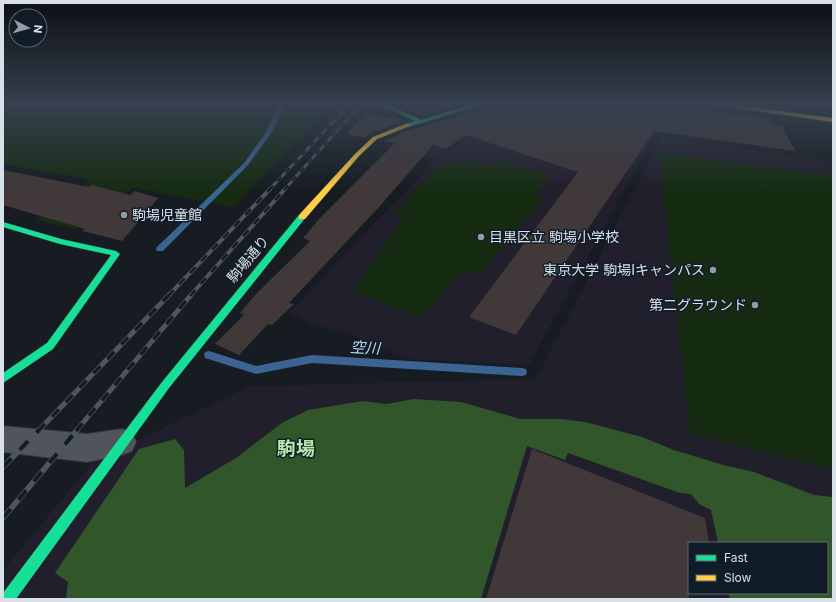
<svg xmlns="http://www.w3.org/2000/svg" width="836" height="602" font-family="Inter,'Noto Sans JP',sans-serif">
	<rect width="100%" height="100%" fill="#161c22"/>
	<g fill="#221f2c" fill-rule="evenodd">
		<polygon points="499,110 655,133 529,365 409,359 347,333 312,324 289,313 435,160 382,146 397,137 450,151"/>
		<path d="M661,138L833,162V599H3V570L92,463L250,386L536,379ZM689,543H827V593H689Z"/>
	</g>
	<g fill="#162c12">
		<polygon points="3,105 332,105 233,207 133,188 78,230 35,220 90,180 3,164"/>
		<polygon points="659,152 833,176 833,469 690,433"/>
		<polygon points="500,160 550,176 534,195 543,199 483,272 460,273 421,318 353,291 403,218 393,214 440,164 474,161 493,167"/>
	</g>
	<polygon fill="#305629" points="413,399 461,402 520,419 560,419 585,422 642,437 674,450 723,465 754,472 814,495 833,497 833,599 730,599 728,593 827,593 827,543 718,543 711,510 699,504 691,494 680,493 568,453 565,460 527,446 481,599 66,599 68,582 55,573 139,449 175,439 184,450 185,488 236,458 282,423 308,410 363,401 387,404"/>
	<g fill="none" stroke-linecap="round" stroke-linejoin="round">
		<g fill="#3c6493" fill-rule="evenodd">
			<polygon points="279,105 285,105 272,132 248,165 163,251 157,251 156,249 157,247 244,163 266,132"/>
			<polygon points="209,351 256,366 312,355 522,368 526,369 527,372 526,375 522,376 312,363 256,374 205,358 204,355 205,352"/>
		</g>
	</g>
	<g fill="#403839">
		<polygon points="408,105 455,105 421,115 405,108"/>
		<polygon points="486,105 663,105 740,116 739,114 769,118 772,125 782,126 795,151 654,131 516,335 469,317 578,172 466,135 446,149 433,145 379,207 289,303 294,304 272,325 268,324 239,355 215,344 244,315 240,313 257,293 310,241 303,238 319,219 395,143 384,141 406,131 483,109"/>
		<polygon points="365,114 392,118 394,116 403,121 369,134 365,138 347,134"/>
		<polygon points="3,170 89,187 92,185 130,195 135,191 158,198 122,241 82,231 85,229 3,205"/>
		<polygon points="532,449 705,518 709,543 689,543 689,599 486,599"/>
	</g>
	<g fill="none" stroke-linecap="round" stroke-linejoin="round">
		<g stroke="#32363b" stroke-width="2">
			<polygon id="street" points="3,426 87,434 122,429 132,433 136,442 132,451 122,455 87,462 3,452"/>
		</g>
		<g stroke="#32363b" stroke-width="1">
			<g id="fast">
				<polygon points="381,105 389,105 421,120 471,105 481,105 408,127 406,126 406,124 415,121"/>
				<polygon points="299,215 305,215 306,217 169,388 16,599 3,599 3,593 162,382"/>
				<polygon points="3,222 61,239 116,251 120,254 53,349 3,383 3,373 47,343 111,255 60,244 3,227"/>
			</g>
		</g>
		<g stroke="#32363b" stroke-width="1">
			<g id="slow">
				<polygon points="716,105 734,105 833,118 833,122"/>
				<polygon points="408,123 410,124 410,126 377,139 359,156 305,219 299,219 299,215 355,154 373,137"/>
			</g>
		</g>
		<use href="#street" fill="#50555b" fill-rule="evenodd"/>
		<use href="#fast" fill="#16e098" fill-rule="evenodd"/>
		<use href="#slow" fill="#ffcf43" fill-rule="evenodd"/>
		<g stroke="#50555a" stroke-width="3">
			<g id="rail-far3">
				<polyline points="269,190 349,105"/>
				<polyline points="284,190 360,105"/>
			</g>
		</g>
		<g stroke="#50555a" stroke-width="4">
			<g id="rail-far2">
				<polyline points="168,296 270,189"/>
				<polyline points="190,296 285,189"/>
			</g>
		</g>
		<g stroke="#50555a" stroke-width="5">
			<g id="rail-far1">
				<polyline points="38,431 169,295"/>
				<polyline points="76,431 191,295"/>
			</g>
		</g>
		<g stroke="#50555a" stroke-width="5.5">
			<g id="rail">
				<polyline points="3,467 39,430"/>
				<polyline points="3,518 77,430"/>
			</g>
		</g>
		<use href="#rail-far3" stroke="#101c28" stroke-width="2" stroke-dasharray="6" stroke-linecap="butt"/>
		<use href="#rail-far2" stroke="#101c28" stroke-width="2.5" stroke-dasharray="8" stroke-linecap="butt"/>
		<use href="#rail-far1" stroke="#101c28" stroke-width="3.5" stroke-dasharray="10" stroke-linecap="butt"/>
		<use href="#rail" stroke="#101c28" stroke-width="4" stroke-dasharray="12" stroke-linecap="butt"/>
	</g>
	<linearGradient id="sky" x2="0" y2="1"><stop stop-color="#0c0f13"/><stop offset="0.55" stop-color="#36404f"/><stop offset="1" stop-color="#36404f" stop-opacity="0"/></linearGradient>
	<rect width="836" height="190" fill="url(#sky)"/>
	<g fill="#949ba3" stroke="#101c28" stroke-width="1.5">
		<circle cx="124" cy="215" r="4"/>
		<circle cx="481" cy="237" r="4"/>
		<circle cx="713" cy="270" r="4"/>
		<circle cx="755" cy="305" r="4"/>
	</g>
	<g text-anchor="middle" stroke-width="3" stroke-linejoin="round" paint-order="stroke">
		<g font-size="14" fill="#d8e0e9" stroke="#101c28" text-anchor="start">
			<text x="132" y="220">駒場児童館</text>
			<text x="489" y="242">目黒区立 駒場小学校</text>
			<text x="705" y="275" text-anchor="end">東京大学 駒場Ⅰキャンパス</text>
			<text x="747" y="310" text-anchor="end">第二グラウンド</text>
		</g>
		<g font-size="14" fill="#d8e0e9" stroke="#101c28">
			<text transform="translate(248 259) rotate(-50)" y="5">駒場通り</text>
		</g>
		<g font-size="15" font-style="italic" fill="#c5defc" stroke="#101c28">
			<text transform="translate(365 348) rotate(3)" y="5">空川</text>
		</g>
		<g font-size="19" font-weight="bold" fill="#b6ebac" stroke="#101c28">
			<text x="296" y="455">駒場</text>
		</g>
	</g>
	<rect width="836" height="602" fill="none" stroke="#d8e0e9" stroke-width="8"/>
	<rect x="688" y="542" width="140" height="52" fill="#101c28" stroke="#606a75"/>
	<rect x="696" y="555" width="20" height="6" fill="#16e098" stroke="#606a75"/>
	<text x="724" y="562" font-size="12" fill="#d8e0e9">Fast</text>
	<rect x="696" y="575" width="20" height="6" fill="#ffcf43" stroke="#606a75"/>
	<text x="724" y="582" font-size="12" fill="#d8e0e9">Slow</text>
	<g transform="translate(28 28) rotate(96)"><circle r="19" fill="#101c28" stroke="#606a75"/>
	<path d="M0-3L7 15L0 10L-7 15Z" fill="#949ba3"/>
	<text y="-6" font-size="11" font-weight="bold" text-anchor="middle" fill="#d8e0e9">N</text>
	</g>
</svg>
